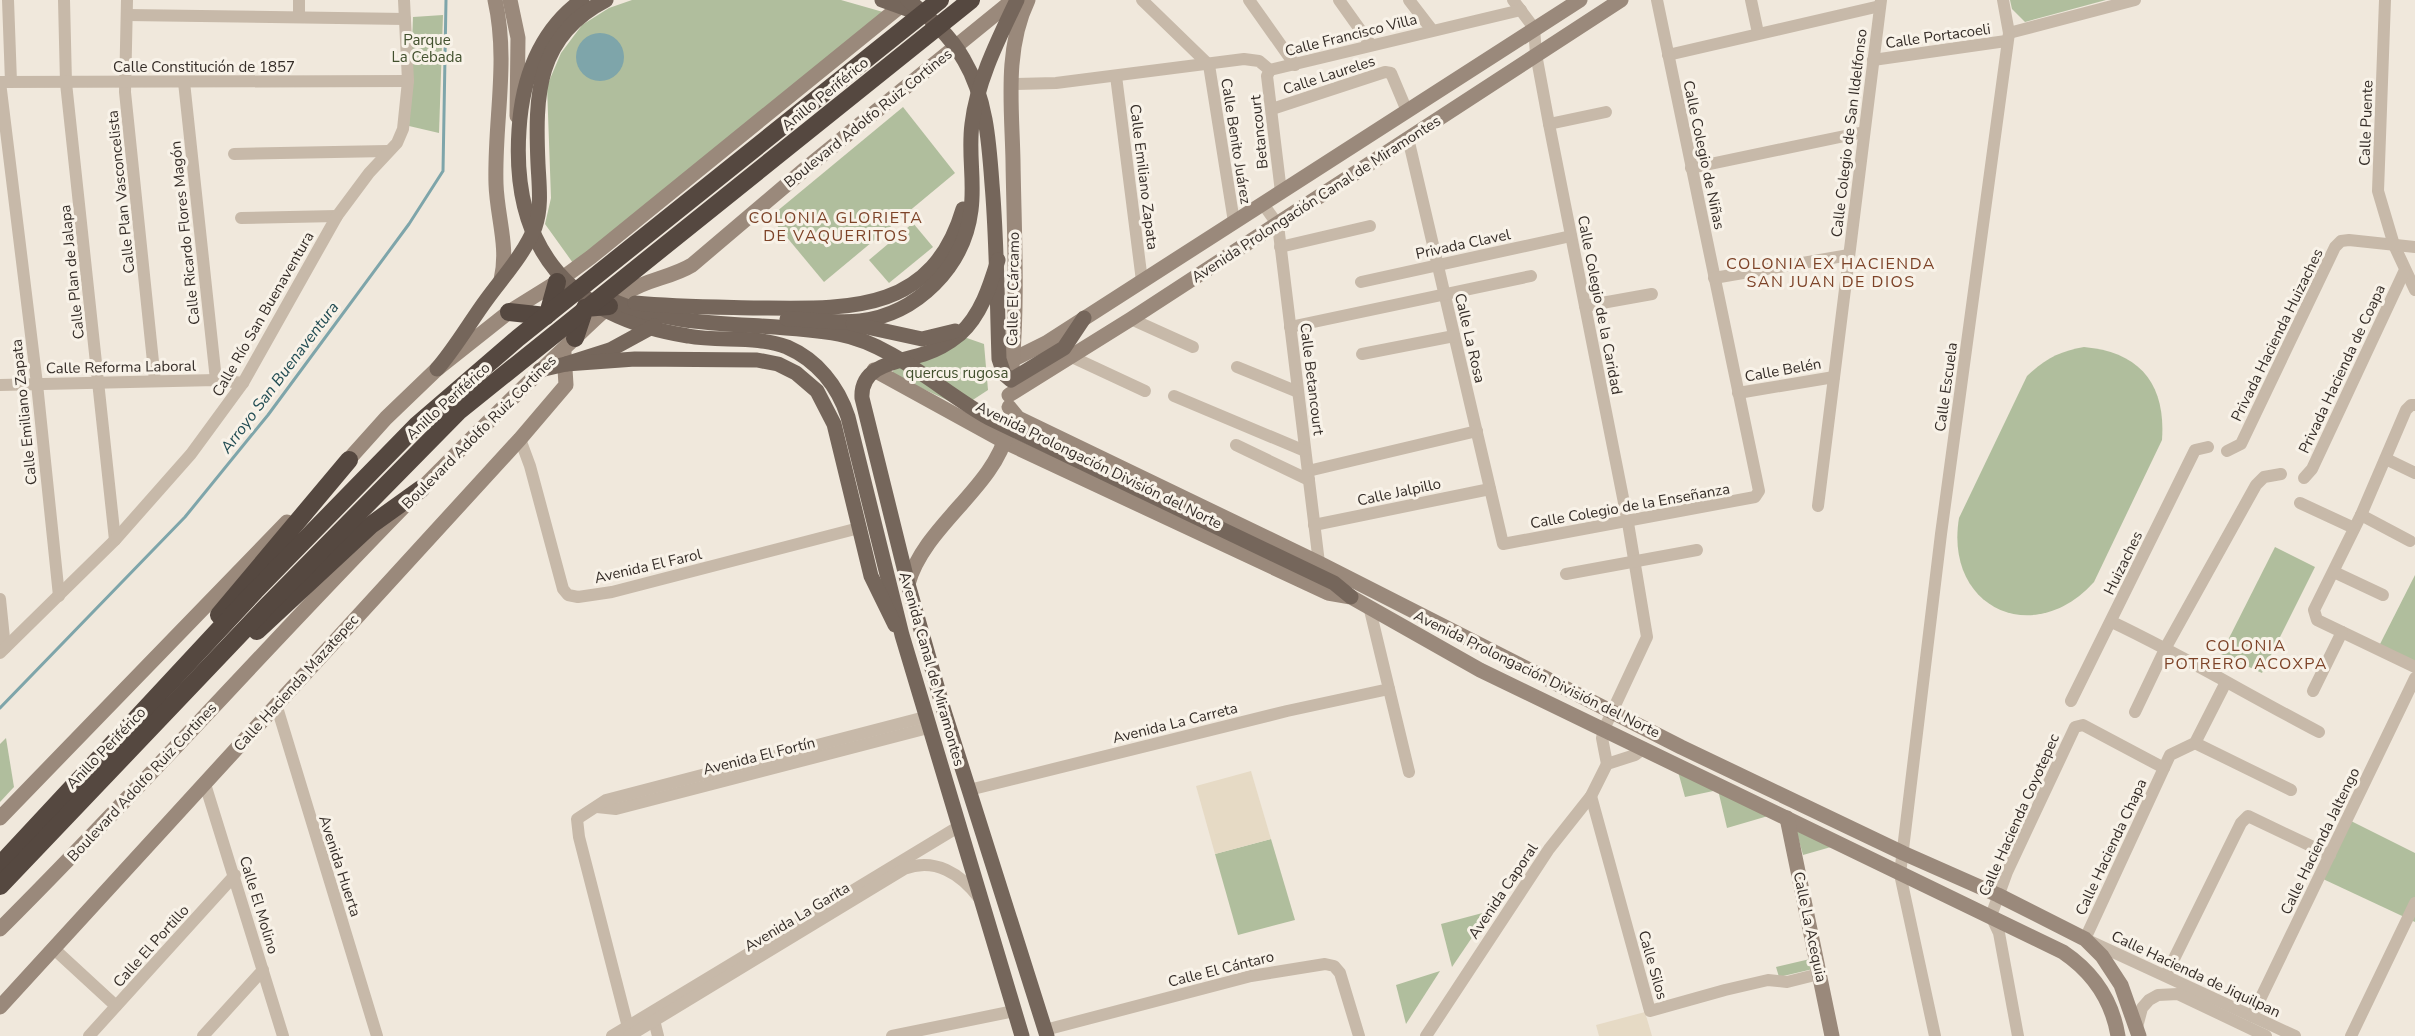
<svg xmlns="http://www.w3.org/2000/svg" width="2415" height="1036" font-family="'Nunito Sans',sans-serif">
	<rect width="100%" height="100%" fill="#f0e8dc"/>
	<g fill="#b0be9d">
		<polygon points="632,0 841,0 883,12 573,263 545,224 551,198 547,86 561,53 582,25 609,8"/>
		<polygon points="2010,0 2106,0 2025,22 2012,9"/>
		<polygon points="443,15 439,133 409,126 413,17"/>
		<polygon points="903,107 955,173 824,282 770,217"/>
		<polygon points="913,223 933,247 889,283 869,260"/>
		<polygon points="964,337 984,344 988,390 962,407 891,374 897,365"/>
		<path d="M2084,347C2140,352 2166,384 2162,440L2094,582C2034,649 1944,608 1959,518L2027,376C2045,359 2060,351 2084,347Z"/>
		<polygon points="2275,547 2315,567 2262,673 2221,654"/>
		<polygon points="2415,575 2415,664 2378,648"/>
		<polygon points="6,738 14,787 0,802 0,744"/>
		<polygon points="1677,768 1768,816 1727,828 1718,790 1685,797"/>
		<polygon points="2351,821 2415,853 2415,922 2323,879"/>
		<polygon points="1796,830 1831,847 1803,855"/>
		<polygon points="1271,839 1295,920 1238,935 1215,854"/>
		<polygon points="1490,911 1452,967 1441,924"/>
		<polygon points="1810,959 1813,969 1779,977 1776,967"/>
		<polygon points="1440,971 1406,1024 1396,985"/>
	</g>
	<g fill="#e6dac5">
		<polygon points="1251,771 1271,839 1215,854 1196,786"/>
		<polygon points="1645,1012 1652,1036 1599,1036 1596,1025"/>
	</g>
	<circle fill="#7ea5aa" cx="600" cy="57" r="24"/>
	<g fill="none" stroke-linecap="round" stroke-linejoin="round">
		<polyline stroke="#7ea5aa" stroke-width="3" points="0,708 185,517 268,415 409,224 443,171 446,0"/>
		<g stroke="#c7b9a9" stroke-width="12">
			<polyline points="8,0 11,82"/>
			<polyline points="64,0 66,83 115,540"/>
			<polyline points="127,0 125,92 155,381"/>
			<polyline points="299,0 299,17"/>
			<polyline points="1142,0 1209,65 1234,222"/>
			<polyline points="1249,0 1295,65"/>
			<polyline points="1339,0 1371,45"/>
			<polyline points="1409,0 1432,30"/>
			<polyline points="1513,0 1534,28 1536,54 1549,124 1628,523 1647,637 1604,729 1602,738 1607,764"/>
			<polyline points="1751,0 1758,33"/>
			<polyline points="2385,0 2378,191 2394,245 2415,290"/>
			<polyline points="127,15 405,19"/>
			<polyline points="2009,33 2135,0"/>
			<polyline points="1668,55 1880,6"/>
			<polyline points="1873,60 2006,41"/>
			<polyline points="1270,70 1267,76 1281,192"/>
			<polyline points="1116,76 1142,281"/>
			<polyline points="0,82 37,384 59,596"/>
			<polyline points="0,82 408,81"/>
			<polyline points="184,82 216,380"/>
			<polyline points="1011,84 1056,83 1244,59 1259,61 1270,70 1521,10"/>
			<polyline points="1272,109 1385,72 1391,73 1407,111"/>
			<polyline points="1549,124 1606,112"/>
			<polyline points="1408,138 1503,544 1755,497 1759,491 1657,0"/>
			<polyline points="234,154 388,151"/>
			<polyline points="1691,168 1864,132"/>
			<polyline points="1263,204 1278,225 1319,563"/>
			<polyline points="241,218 337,216"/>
			<polyline points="1280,247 1370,226"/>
			<polyline points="1714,278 1849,255"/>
			<polyline points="1361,282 1571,236"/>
			<polyline points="1585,306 1652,294"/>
			<polyline points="1131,319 1193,347"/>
			<polyline points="1290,327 1531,276"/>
			<polyline points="1362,354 1454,336"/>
			<polyline points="1072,357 1145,391"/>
			<polyline points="1237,367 1298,392"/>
			<polyline points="0,385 216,380 243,383"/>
			<polyline points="1738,393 1834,377"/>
			<polyline points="1174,396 1305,451"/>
			<polyline points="2415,405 2411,405 2406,410 2361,515 2314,610 2317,620 2415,667"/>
			<polyline points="520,439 530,466 563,589 568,595 578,597 612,592 859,528"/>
			<polyline points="1236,445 1309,480"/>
			<polyline points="2227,451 2241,444 2335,247 2341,241 2349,240 2415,247"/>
			<polyline points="2386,459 2415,473"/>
			<polyline points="1308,471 1477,431"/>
			<polyline points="2304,478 2312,469 2404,272"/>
			<polyline points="2300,503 2354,528"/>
			<polyline points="1818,506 1881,0"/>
			<polyline points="2361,515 2410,541"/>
			<polyline points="1314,525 1490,489"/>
			<polyline points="2334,572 2383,595"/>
			<polyline points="1566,574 1697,550"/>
			<polyline points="0,599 5,648"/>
			<path d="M2112,622C2182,655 2250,696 2319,732"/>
			<polyline points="0,653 115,540 191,454 243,383 337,216 369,173 397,143 403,129 408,81 404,0"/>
			<polyline points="2225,684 2195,743 2170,755 2085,939 2295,1036"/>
			<polyline points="1389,689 1409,772"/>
			<polyline points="2313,691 2342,632"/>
			<polyline points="2071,701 2195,450 2208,447"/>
			<polyline points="276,704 377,1036"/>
			<polyline points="2135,712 2166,647 2256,485 2264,477 2281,474"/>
			<polyline points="2195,743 2291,790"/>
			<polyline points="205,784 283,1036"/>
			<polyline points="969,790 1287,711 1389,689 1370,610"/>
			<polyline points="1591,796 1650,1011 1725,990 1768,980 1787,982 1819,974"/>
			<polyline points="597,807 616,809 928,728"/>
			<polyline points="53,948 116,1006"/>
			<polyline points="2166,975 2241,823 2248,816 2330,855"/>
			<polyline points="653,1016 658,1036"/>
			<polyline points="2252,1016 2415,678"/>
			<polyline points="2137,1027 2142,1008 2149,1000 2158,995 2178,994 2266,1036"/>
			<polyline points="1045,1030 1251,976 1325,964 1334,966 1340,973 1359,1036"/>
			<polyline points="630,1035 579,837 577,819 606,800 925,717"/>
			<polyline points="89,1036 235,875"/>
			<polyline points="203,1036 263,970"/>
			<polyline points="612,1036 958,827"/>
			<path d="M629,1036L904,869C935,857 961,874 979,898"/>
			<polyline points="892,1036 1014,1011"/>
			<polyline points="1426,1036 1549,849 1591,796 1607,764 1635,755 1644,748"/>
			<polyline points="1935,1036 1900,874 1941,534 2009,33 2003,0"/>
			<polyline points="2018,1036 1999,933 1991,916 2007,872 2075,727 2083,725 2164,768"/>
			<polyline points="2351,1036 2415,903"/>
		</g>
		<g stroke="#9a897b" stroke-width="15">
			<path d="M495,0C509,62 494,122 496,184C497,217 509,247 501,280"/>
			<polyline points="510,0 518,38 517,116"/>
			<polyline points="1012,360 1046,343 1580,0"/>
			<path d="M1012,366C1018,298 1014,230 1013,161C1012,108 1004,50 1028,0"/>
			<path d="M874,370L1005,442L1328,593L1351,597L1480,670L2063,952C2094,973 2112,1000 2118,1036"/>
			<polyline points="1009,395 1131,319 1621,0"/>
			<polyline points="1009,407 1018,418 1319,563 1681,747 1903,853 1998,895 2085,939 2102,956 2121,985 2139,1036"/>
			<polyline points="342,467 386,418 437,369 509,312 557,282 591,257 908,0"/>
			<path d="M908,584C924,526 994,488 1007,432"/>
			<polyline points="0,818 287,522"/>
			<polyline points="1787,818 1832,1036"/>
			<path d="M0,929C154,776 296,613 450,460C491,419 532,378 575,338C591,323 607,306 626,293C646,279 671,278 692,265L805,169L1013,0"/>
			<polyline points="0,1007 520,439 566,385 564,353"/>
		</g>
		<g stroke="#75665b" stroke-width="15">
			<path d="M582,0C539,31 522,80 519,130C511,250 570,317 688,336C720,342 756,335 787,347C817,360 838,386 848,417L902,635L1022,1036"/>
			<polyline points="882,0 918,13"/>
			<path d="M908,0C930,18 950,35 964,60C986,97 989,142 992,184C997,242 997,300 999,359L1004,374L1011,380L1064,348L1084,318"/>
			<path d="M998,260C990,286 981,315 960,334C949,343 937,350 924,354C899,362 860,364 862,398L908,584L944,711L1047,1036"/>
			<path d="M611,300C683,332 762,320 839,334C893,344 942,392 989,418L1334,583L1351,597"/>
			<path d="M635,303C676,307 717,307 758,308C848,309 932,314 963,209"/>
			<path d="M787,319C811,319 836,324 860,321C917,314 964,267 971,210C975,181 968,153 972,124C977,81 999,38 1017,0"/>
			<polyline points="853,324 922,339 955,331"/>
			<polyline points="566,364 610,350 654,326"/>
			<path d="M437,369C456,347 470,322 487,299C503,277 525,253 535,227C542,207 539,185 538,164C535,95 536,36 606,0"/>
			<polyline points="540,370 566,364 635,359 757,360 778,364 796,373 817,391 834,424 871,576 895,625"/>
		</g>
		<g stroke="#554840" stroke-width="18">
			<polyline points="509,312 546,316"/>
			<polyline points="548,314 557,282"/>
			<polyline points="575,338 585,308 609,306"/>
			<polyline points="219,615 349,460"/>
			<polyline points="257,631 371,525 421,489"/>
			<polyline points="0,865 255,591 417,425 518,338 940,0"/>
			<polyline points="0,886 267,606 459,411 971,0"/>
		</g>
	</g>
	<g text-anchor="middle" stroke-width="6" stroke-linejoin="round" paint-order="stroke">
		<g font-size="15" fill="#352d28" stroke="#f8f2e8">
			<text transform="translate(1351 35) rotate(-14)" y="5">Calle Francisco Villa</text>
			<text transform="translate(1938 36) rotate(-8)" y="5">Calle Portacoeli</text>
			<text x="204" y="72">Calle Constitución de 1857</text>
			<text transform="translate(1329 75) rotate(-18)" y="5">Calle Laureles</text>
			<text transform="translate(825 94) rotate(-39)" y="5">Anillo Periférico</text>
			<text transform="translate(868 118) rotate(-39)" y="5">Boulevard Adolfo Ruiz Cortines</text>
			<text transform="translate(2366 123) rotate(-88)" y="5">Calle Puente</text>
			<text transform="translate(1259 132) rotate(-96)" y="5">Betancourt</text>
			<text transform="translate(1849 133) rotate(-83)" y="5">Calle Colegio de San Ildelfonso</text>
			<text transform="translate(1236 141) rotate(81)" y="5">Calle Benito Juárez</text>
			<text transform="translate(1704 155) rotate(78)" y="5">Calle Colegio de Niñas</text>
			<text transform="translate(1144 177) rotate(83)" y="5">Calle Emiliano Zapata</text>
			<text transform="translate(121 192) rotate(-96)" y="5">Calle Plan Vasconcelista</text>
			<text transform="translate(1316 199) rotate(-33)" y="5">Avenida Prolongación Canal de Miramontes</text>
			<text transform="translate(185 233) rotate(-96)" y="5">Calle Ricardo Flores Magón</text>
			<text transform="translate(1463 244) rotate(-12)" y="5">Privada Clavel</text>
			<text transform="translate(72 272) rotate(-96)" y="5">Calle Plan de Jalapa</text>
			<text transform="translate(1013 289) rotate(-89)" y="5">Calle El Cárcamo</text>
			<text transform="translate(1600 305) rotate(79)" y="5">Calle Colegio de la Caridad</text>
			<text transform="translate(263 314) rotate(-60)" y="5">Calle Río San Buenaventura</text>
			<text transform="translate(2277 335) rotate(-64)" y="5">Privada Hacienda Huizaches</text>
			<text transform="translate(1470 338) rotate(77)" y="5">Calle La Rosa</text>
			<text transform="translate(121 367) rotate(-1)" y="5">Calle Reforma Laboral</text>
			<text transform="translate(2342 369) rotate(-65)" y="5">Privada Hacienda de Coapa</text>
			<text transform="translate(1783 370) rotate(-10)" y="5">Calle Belén</text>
			<text transform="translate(1312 379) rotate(83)" y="5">Calle Betancourt</text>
			<text transform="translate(1946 387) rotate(-82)" y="5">Calle Escuela</text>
			<text transform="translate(448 401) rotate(-42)" y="5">Anillo Periférico</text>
			<text transform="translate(24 412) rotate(-96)" y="5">Calle Emiliano Zapata</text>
			<text transform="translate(479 432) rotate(-45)" y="5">Boulevard Adolfo Ruiz Cortines</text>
			<text transform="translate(1099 465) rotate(26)" y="5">Avenida Prolongación División del Norte</text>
			<text transform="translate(1399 492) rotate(-12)" y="5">Calle Jalpillo</text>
			<text transform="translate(1630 506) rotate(-10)" y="5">Calle Colegio de la Enseñanza</text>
			<text transform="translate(2123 563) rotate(-64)" y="5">Huizaches</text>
			<text transform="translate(648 566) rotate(-13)" y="5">Avenida El Farol</text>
			<text transform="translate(932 669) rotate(74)" y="5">Avenida Canal de Miramontes</text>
			<text transform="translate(1537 674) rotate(26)" y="5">Avenida Prolongación División del Norte</text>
			<text transform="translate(296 683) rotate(-48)" y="5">Calle Hacienda Mazatepec</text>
			<text transform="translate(1175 723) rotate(-14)" y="5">Avenida La Carreta</text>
			<text transform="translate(106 748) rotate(-46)" y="5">Anillo Periférico</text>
			<text transform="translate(759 756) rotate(-14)" y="5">Avenida El Fortín</text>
			<text transform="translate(142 782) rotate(-47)" y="5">Boulevard Adolfo Ruiz Cortines</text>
			<text transform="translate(2019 815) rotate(-66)" y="5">Calle Hacienda Coyotepec</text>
			<text transform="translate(2320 841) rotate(-64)" y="5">Calle Hacienda Jaltengo</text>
			<text transform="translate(2111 847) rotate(-65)" y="5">Calle Hacienda Chapa</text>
			<text transform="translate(340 866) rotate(72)" y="5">Avenida Huerta</text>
			<text transform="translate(1503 891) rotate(-56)" y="5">Avenida Caporal</text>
			<text transform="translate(259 905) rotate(73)" y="5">Calle El Molino</text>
			<text transform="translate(797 917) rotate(-31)" y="5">Avenida La Garita</text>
			<text transform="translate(1810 927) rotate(78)" y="5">Calle La Acequia</text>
			<text transform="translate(151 946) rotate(-48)" y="5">Calle El Portillo</text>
			<text transform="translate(1653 965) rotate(74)" y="5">Calle Silos</text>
			<text transform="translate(1221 969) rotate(-14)" y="5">Calle El Cántaro</text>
			<text transform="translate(2196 974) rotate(25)" y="5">Calle Hacienda de Jiquilpan</text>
		</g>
		<g font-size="15" fill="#42512e" stroke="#f8f2e8">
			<text x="427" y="45">Parque<tspan x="427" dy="17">La Cebada</tspan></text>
			<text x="957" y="378">quercus rugosa</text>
		</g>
		<g font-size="16" letter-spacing="1.5" fill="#7d4328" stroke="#f8f2e8">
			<text x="836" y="223">COLONIA GLORIETA<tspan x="836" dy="18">DE VAQUERITOS</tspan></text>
			<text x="1831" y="269">COLONIA EX HACIENDA<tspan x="1831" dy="18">SAN JUAN DE DIOS</tspan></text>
			<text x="2246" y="651">COLONIA<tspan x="2246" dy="18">POTRERO ACOXPA</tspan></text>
		</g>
		<g font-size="16" font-style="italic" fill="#214c53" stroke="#f8f2e8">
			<text transform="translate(279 377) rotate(-53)" y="6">Arroyo San Buenaventura</text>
		</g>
	</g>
</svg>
